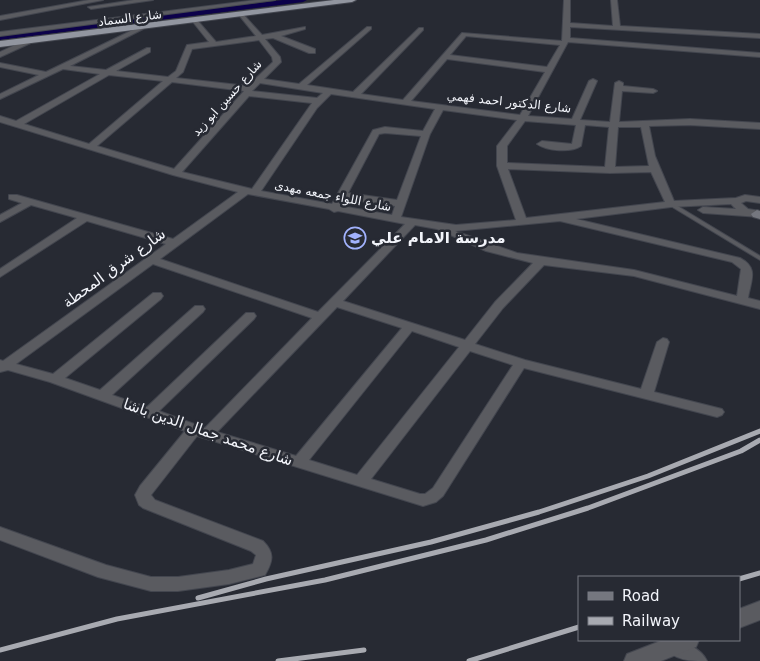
<svg xmlns="http://www.w3.org/2000/svg" width="760" height="661" font-family="'DejaVu Sans','Noto Naskh Arabic',sans-serif">
	<rect width="100%" height="100%" fill="#272a33"/>
	<g fill="none" stroke-linecap="round" stroke-linejoin="round">
		<polygon fill="#0c014a" fill-rule="evenodd" points="283,0 307,0 303,2 0,40 0,34"/>
		<g stroke="#43464f" stroke-width="2">
			<polygon id="service" points="671,202 760,256 760,260 669,205 668,204"/>
		</g>
		<g stroke="#43464f" stroke-width="2">
			<g id="minor">
				<polygon points="89,0 103,0 0,20 0,16"/>
				<polygon points="134,0 153,0 91,9 88,7"/>
				<polygon points="257,0 275,0 0,36 0,32"/>
				<path d="M564,0H570V23L613,26L611,0H617L620,26L760,34V38L570,27V38L760,53V57L568,42L528,116L572,119L589,81L593,79L597,81L580,120L610,122L615,83L619,81L623,83V86L653,89L657,91L653,93L622,91L619,122L690,119L760,123V129L690,125L649,126L655,156L674,201L736,198L745,195L760,197V203L746,201L741,203L748,209L760,211V217L703,213L698,210L703,207L736,209L731,204L671,207L576,219L740,258C759,268 751,280 748,298L760,301V309L634,276L544,265L503,308L475,344L525,360L641,389L657,342L663,338L667,339L669,342L654,392L722,409L724,412L722,415L717,417L524,368L443,496L436,502L423,506L197,436L151,495L155,500L263,541C275,553 273,561 265,575L229,584L178,591H151L98,577L0,540V527L106,565L151,577H178L229,570L253,564L256,555L251,551L143,508L139,505L135,495L140,486L185,431L50,382L8,370L0,372V360L3,361L166,244L87,221L0,277V269L77,218L31,205L0,222V215L22,203L9,199V195H17L173,239L238,192L173,175L0,122V116L16,121L100,74L63,69L0,99V94L39,75L0,67V63L46,72L141,26L144,28L143,29L70,66L106,70L147,48H150V52L116,71L168,77L176,71L187,45L209,42L193,22V20H197L216,42L256,36L239,15L242,13L262,35L305,27V29L281,36L315,49V53H309L273,38L265,39L280,57L281,62L264,79L299,84L367,27H371V29L307,85L353,92L419,28H423V30L361,94L403,100L462,33L562,41ZM466,36L560,45L547,67L450,55ZM259,40L272,57L273,62L248,86L176,78L183,72L192,49ZM447,59L545,72L520,115L411,101ZM109,75L163,81L89,144L24,124ZM172,82L244,91L174,169L97,146ZM260,83L323,93L317,98L252,91ZM331,94L435,109L423,131L385,127L373,130L332,204L261,191L317,108ZM249,96L312,103L252,189L182,172ZM443,110L517,120L497,146V166L516,220L456,225L401,217L430,134ZM525,121L576,125L572,144L542,141L537,144C547,151 571,153 581,146L585,125L609,127L605,167L507,163V146ZM618,127H641L649,166L615,167ZM385,133L421,136L397,200L348,193L379,134ZM508,169L610,173L651,172L665,202L526,218ZM248,194L329,209L334,212L338,211L405,224L318,312L160,259ZM345,199L395,206L392,215L341,206ZM560,221L732,262L741,269L737,296L634,270L517,253L455,231ZM415,225L437,229L486,251L533,263L495,302L465,340L343,301ZM153,264L312,318L205,428L159,411L254,319L256,316L254,313H246L147,407L112,395L203,312L205,309L203,306H195L100,390L65,378L161,299L163,296L161,293H153L53,374L16,364ZM337,307L402,328L296,456L217,432ZM412,331L459,347L357,475L309,460ZM470,351L513,365L433,488L425,494H420L371,479Z"/>
				<polygon points="28,39 35,41 0,57 0,52"/>
				<path d="M668,640C681,639 701,648 707,661C691,661 673,661 665,646Z"/>
			</g>
		</g>
		<g stroke="#43464f" stroke-width="2">
			<g id="tertiary">
				<polygon points="760,601 760,620 739,628 739,609"/>
				<polygon points="663,640 699,640 696,647 661,661 624,661 627,654"/>
			</g>
		</g>
		<g stroke="#43464f" stroke-width="2">
			<polygon id="secondary" points="757,210 760,211 760,219 753,217 751,214"/>
		</g>
		<g stroke="#43464f" stroke-width="2">
			<polygon id="trunk" points="334,0 356,0 352,2 0,47 0,41"/>
		</g>
		<use href="#service" fill="#5a5b60" fill-rule="evenodd"/>
		<use href="#minor" fill="#5a5b60" fill-rule="evenodd"/>
		<use href="#tertiary" fill="#5a5b60" fill-rule="evenodd"/>
		<use href="#secondary" fill="#75777f" fill-rule="evenodd"/>
		<use href="#trunk" fill="#9296a0" fill-rule="evenodd"/>
		<g stroke="#a8aab1" stroke-width="5">
			<polyline points="739,579 760,573"/>
			<polyline points="198,598 266,579 431,542 539,512 648,476 760,431"/>
			<polyline points="0,650 117,619 325,580 486,540 588,508 741,451 760,440"/>
			<polyline points="278,661 364,650"/>
			<polyline points="469,661 579,627"/>
		</g>
	</g>
	<defs>
		<g id="school-ring" transform="scale(1.125)"><circle r="9.5" fill="#272a33" stroke="#a2b2fd" stroke-width="1.5"/><path d="M0-5L7-2L0 1L-7-2ZM-4 1L0 2.5L4 1V4Q0 6-4 4Z" fill="#a2b2fd"/></g>
	</defs>
	<g fill-rule="evenodd">
		<use href="#school-ring" x="355" y="238"/>
	</g>
	<g text-anchor="middle" stroke-width="5" stroke-linejoin="round" paint-order="stroke">
		<g font-size="12" fill="#f2f4fa" stroke="#272a33">
			<text transform="translate(130 18) rotate(-7)" y="4">شارع السماد</text>
			<text transform="translate(227 98) rotate(-48)" y="4">شارع حسين ابو زيد</text>
			<text transform="translate(509 102) rotate(6)" y="4">شارع الدكتور احمد فهمي</text>
			<text transform="translate(333 196) rotate(11)" y="4">شارع اللواء جمعه مهدى</text>
		</g>
		<g font-size="15" font-weight="bold" fill="#f2f4fa" stroke="#272a33" text-anchor="start">
			<text x="371" y="243">مدرسة الامام علي</text>
		</g>
		<g font-size="15" fill="#f2f4fa" stroke="#272a33">
			<text transform="translate(114 268) rotate(-36)" y="5">شارع شرق المحطة</text>
			<text transform="translate(208 432) rotate(19)" y="5">شارع محمد جمال الدين باشا</text>
		</g>
	</g>
	<rect x="578" y="576" width="162" height="65" fill="#272a33" stroke="#787b83"/>
	<rect x="588" y="592" width="25" height="8" fill="#75777f" stroke="#787b83"/>
	<text x="622" y="601" font-size="15" fill="#f2f4fa">Road</text>
	<rect x="588" y="617" width="25" height="8" fill="#a8aab1" stroke="#787b83"/>
	<text x="622" y="626" font-size="15" fill="#f2f4fa">Railway</text>
</svg>
